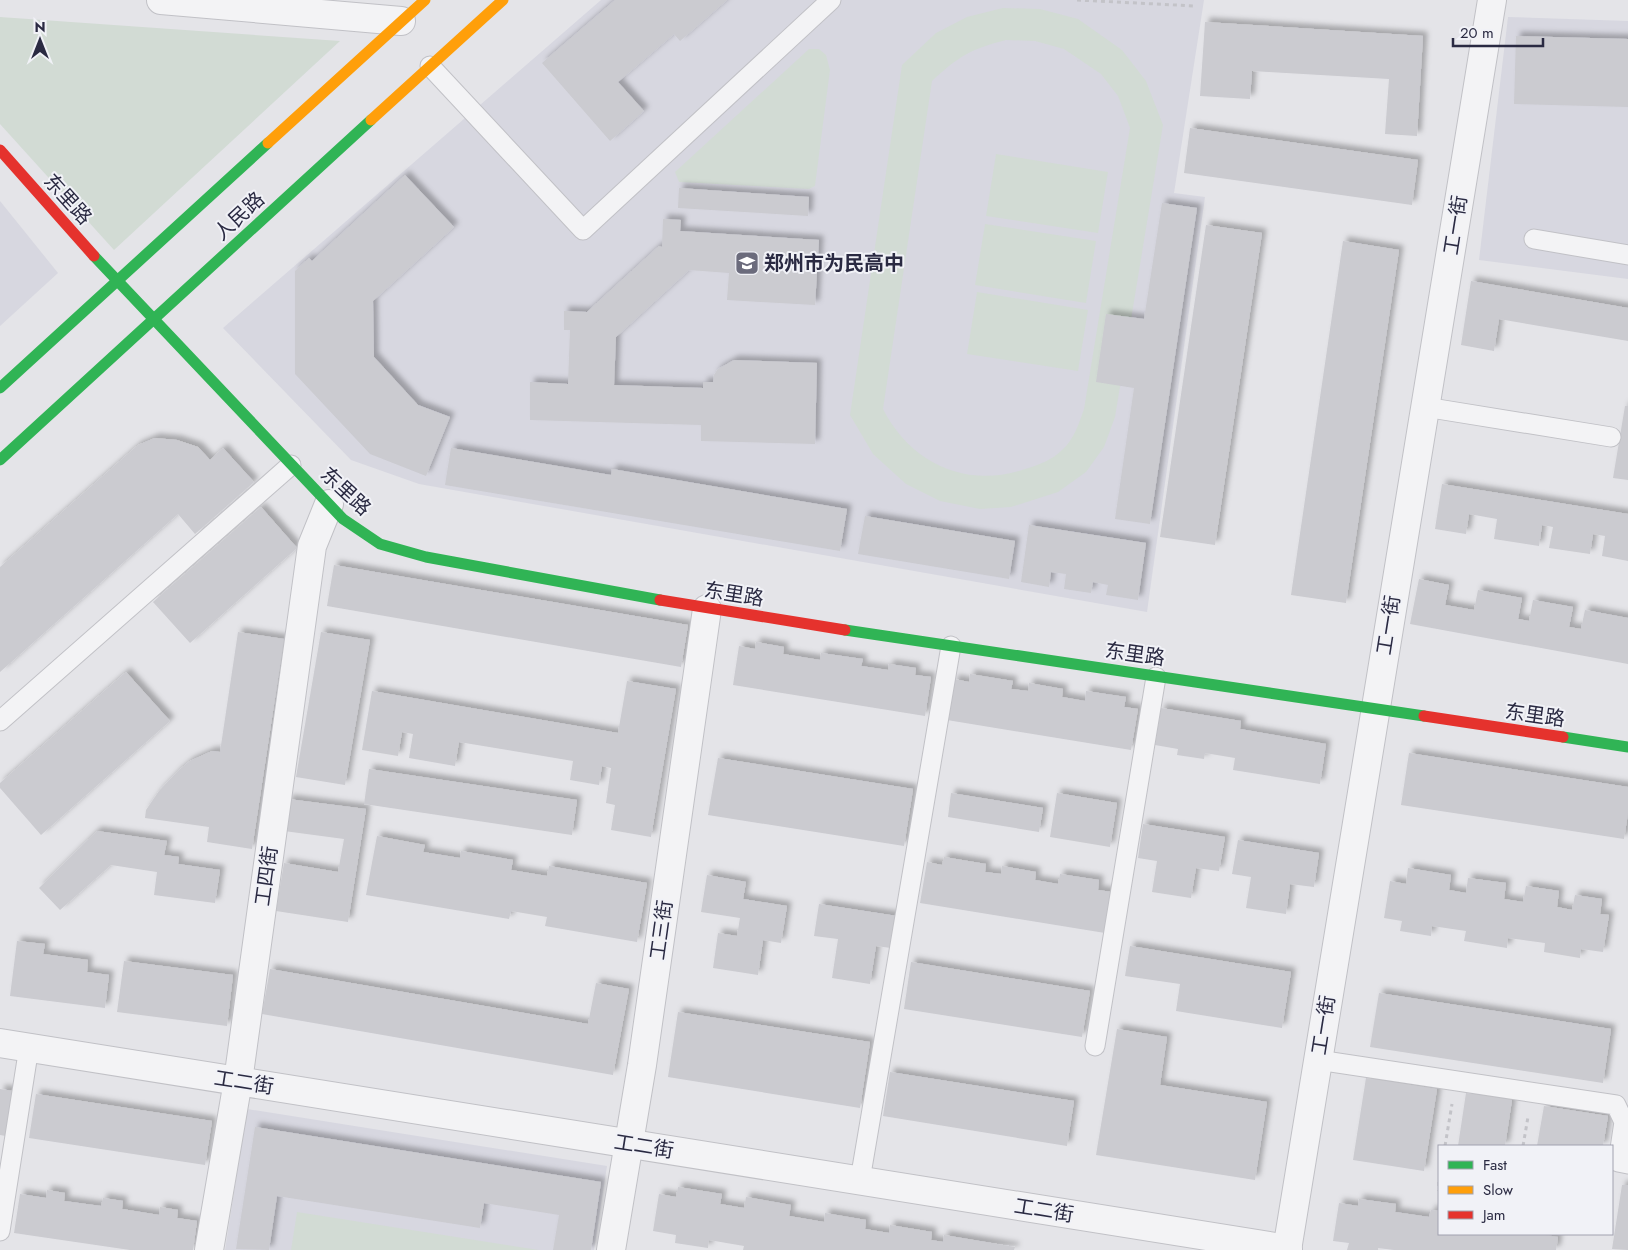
<svg xmlns="http://www.w3.org/2000/svg" width="1628" height="1250" font-family="Jost,'Noto Sans SC',sans-serif">
	<defs>
		<filter id="shadow"><feDropShadow dx="4.5" dy="-4.5" stdDeviation="2.5" flood-color="#0004"/></filter>
	</defs>
	<rect width="100%" height="100%" fill="#e4e4e8"/>
	<g fill="#d7d7e0">
		<polygon points="601,0 1204,0 1174,193 1205,197 1147,612 419,484 351,460 223,328"/>
		<polygon points="1508,17 1628,21 1628,279 1479,260"/>
		<polygon points="0,201 58,273 0,326"/>
		<polygon points="247,1109 607,1166 594,1250 225,1250"/>
	</g>
	<g fill="#d2dbd4" fill-rule="evenodd">
		<path d="M1003,8L1040,9L1078,19L1122,50L1146,81L1163,125L1115,417L1104,447L1086,472L1058,492L1011,507L980,509L940,501L906,484L873,454L850,415L902,65L936,33L967,17ZM1006,40L1035,41L1064,49L1101,74L1118,96L1130,128L1084,409C1079,423 1074,440 1062,450C1052,460 1039,465 1025,469C967,489 911,464 883,409L932,81C959,56 971,49 1006,40Z"/>
		<polygon points="0,17 340,41 114,250 0,124"/>
		<polygon points="809,49 819,49 826,55 830,70 815,186 809,189 679,182 675,172"/>
		<polygon points="996,154 1108,172 1098,233 986,216"/>
		<polygon points="985,224 1096,241 1086,303 975,285"/>
		<polygon points="977,292 1088,310 1078,371 967,354"/>
		<polygon points="297,1212 539,1250 291,1250"/>
	</g>
	<g fill="#cbcbd0" filter="url(#shadow)">
		<polygon points="615,0 727,0 680,41 674,34 618,82 644,111 610,141 542,63"/>
		<polygon points="1205,22 1423,36 1417,136 1385,134 1389,79 1252,71 1250,99 1200,96"/>
		<polygon points="1516,36 1628,39 1628,107 1514,104"/>
		<polygon points="1190,128 1418,160 1412,205 1184,173"/>
		<polygon points="405,175 454,227 373,301 374,357 418,405 450,417 426,476 370,454 295,374 295,271 309,258 312,261"/>
		<polygon points="679,188 809,197 808,216 678,208"/>
		<polygon points="1162,203 1197,208 1150,524 1115,519 1134,388 1096,382 1106,314 1144,319"/>
		<polygon points="663,219 681,220 680,231 819,240 815,305 727,300 729,273 689,270 616,337 614,385 703,388 703,382 713,382 714,375 718,369 734,360 817,363 815,444 701,441 701,425 530,420 530,382 568,384 570,330 564,330 564,311 587,312 659,246 662,247"/>
		<polygon points="1206,225 1262,233 1215,545 1160,537"/>
		<polygon points="1343,241 1399,250 1346,603 1291,595"/>
		<polygon points="1471,281 1628,308 1628,341 1499,319 1494,351 1461,345"/>
		<polygon points="1625,406 1628,406 1628,480 1613,478"/>
		<polygon points="155,438 177,440 198,447 210,460 223,448 254,482 195,534 178,514 0,672 0,567 138,445"/>
		<polygon points="451,448 611,475 612,469 847,509 840,551 445,485"/>
		<polygon points="1442,484 1628,514 1628,561 1602,556 1605,536 1593,534 1590,554 1549,548 1553,527 1542,525 1539,546 1494,539 1497,519 1469,514 1466,534 1435,529"/>
		<polygon points="261,507 297,548 190,643 153,602"/>
		<polygon points="865,516 1015,541 1009,579 858,554"/>
		<polygon points="1029,525 1146,543 1138,600 1106,595 1108,585 1093,582 1091,593 1064,589 1066,574 1051,572 1049,587 1021,582"/>
		<polygon points="334,565 688,625 681,667 327,606"/>
		<polygon points="1419,579 1449,585 1445,605 1474,610 1478,590 1522,598 1518,619 1529,621 1533,600 1573,607 1569,627 1581,629 1585,610 1628,618 1628,664 1410,624"/>
		<polygon points="238,632 284,639 252,849 207,842 209,827 145,818 146,810 159,791 178,771 190,761 212,751 220,752"/>
		<polygon points="321,632 370,640 345,785 296,777"/>
		<polygon points="756,642 784,647 783,654 820,660 821,653 863,659 861,666 888,670 889,664 916,668 915,675 931,677 925,716 733,685 739,646 755,649"/>
		<polygon points="126,672 170,721 41,835 0,788 0,783"/>
		<polygon points="970,674 1013,681 1011,689 1028,691 1029,683 1063,689 1062,697 1085,701 1086,691 1126,697 1124,707 1138,709 1131,750 947,720 954,679 969,682"/>
		<polygon points="627,681 676,689 651,837 611,830 615,805 606,803 611,768 602,766 599,785 570,780 573,761 459,742 455,766 409,758 413,734 402,732 398,756 362,750 372,691 618,733"/>
		<polygon points="1161,708 1241,721 1240,729 1326,744 1320,784 1233,770 1235,758 1205,753 1204,759 1177,755 1178,749 1155,745"/>
		<polygon points="1409,753 1628,787 1628,813 1624,839 1401,805"/>
		<polygon points="718,758 913,789 904,846 708,815"/>
		<polygon points="369,769 577,800 572,835 364,804"/>
		<polygon points="951,793 1043,808 1039,832 948,817"/>
		<polygon points="1057,793 1117,803 1110,847 1050,837"/>
		<polygon points="288,799 366,809 348,922 276,911 284,863 338,872 344,839 284,831"/>
		<polygon points="1143,824 1225,837 1219,871 1196,868 1191,898 1152,892 1157,861 1138,858"/>
		<polygon points="97,831 167,841 164,855 179,857 178,864 220,870 215,903 154,895 157,872 111,865 60,910 39,888"/>
		<polygon points="377,836 425,845 423,852 460,858 461,851 513,860 511,870 547,876 549,866 647,883 637,942 545,926 547,917 511,911 509,919 366,895"/>
		<polygon points="1238,840 1319,853 1314,887 1290,884 1286,914 1246,908 1251,877 1232,874"/>
		<polygon points="944,857 986,864 985,872 1001,874 1002,866 1036,872 1035,880 1058,884 1060,874 1099,880 1098,890 1112,892 1105,933 920,903 927,862 942,865"/>
		<polygon points="1408,868 1451,875 1449,890 1466,893 1468,878 1506,883 1504,899 1523,902 1526,886 1559,891 1557,907 1572,910 1575,895 1602,899 1600,914 1609,915 1603,952 1581,949 1580,958 1544,952 1545,943 1508,938 1507,948 1464,941 1466,931 1432,926 1431,936 1400,931 1402,921 1384,918 1390,881 1406,884"/>
		<polygon points="707,875 746,882 743,899 787,906 781,943 763,940 758,975 713,968 718,933 737,936 740,918 701,912"/>
		<polygon points="819,904 897,916 891,948 876,946 870,984 832,978 838,939 814,936"/>
		<polygon points="17,941 45,944 43,954 88,960 87,972 109,975 105,1008 10,996"/>
		<polygon points="1130,946 1291,972 1282,1028 1176,1011 1180,984 1125,976"/>
		<polygon points="124,961 233,975 227,1026 117,1012"/>
		<polygon points="911,962 1090,991 1082,1037 904,1009"/>
		<polygon points="270,969 588,1024 596,983 629,989 613,1075 262,1014"/>
		<polygon points="1379,993 1611,1029 1603,1083 1370,1047"/>
		<polygon points="678,1012 870,1042 860,1108 668,1077"/>
		<polygon points="1117,1029 1167,1037 1160,1085 1267,1102 1255,1180 1096,1155"/>
		<polygon points="890,1072 1074,1101 1067,1146 883,1116"/>
		<polygon points="1366,1078 1437,1089 1424,1171 1353,1160"/>
		<polygon points="0,1089 13,1091 6,1136 0,1135"/>
		<polygon points="1466,1093 1512,1100 1505,1146 1458,1146"/>
		<polygon points="36,1094 212,1121 205,1165 29,1138"/>
		<polygon points="1544,1106 1608,1116 1603,1146 1537,1146"/>
		<polygon points="255,1127 601,1182 591,1250 553,1250 559,1215 484,1203 480,1228 277,1196 269,1250 236,1249"/>
		<polygon points="1622,1185 1628,1185 1628,1250 1612,1249"/>
		<polygon points="678,1187 722,1194 720,1204 744,1208 746,1197 791,1205 789,1216 824,1222 825,1213 866,1220 865,1229 889,1233 890,1225 932,1232 931,1240 943,1242 944,1235 1015,1247 1014,1250 743,1250 744,1246 709,1240 708,1248 675,1243 676,1235 653,1231 659,1194 676,1197"/>
		<polygon points="47,1190 65,1193 64,1201 101,1206 103,1198 123,1201 122,1209 159,1215 160,1207 178,1210 177,1218 197,1221 193,1250 130,1250 14,1233 20,1194 46,1198"/>
		<polygon points="1359,1199 1396,1204 1395,1212 1429,1217 1431,1210 1439,1211 1439,1234 1539,1234 1558,1237 1556,1250 1394,1250 1378,1248 1378,1250 1347,1250 1349,1243 1333,1241 1339,1203 1358,1206"/>
	</g>
	<g fill="none" stroke-linecap="round" stroke-linejoin="round">
		<g stroke="#c1c1c6" stroke-width="21">
			<g id="lane">
				<polyline points="430,66 583,230 831,0"/>
				<polyline points="1534,239 1628,255"/>
				<polyline points="1425,407 1611,437"/>
				<polyline points="0,721 291,465"/>
				<polyline points="1095,1046 1156,677"/>
				<polyline points="1318,1060 1616,1105 1624,1122 1618,1162 1628,1164"/>
				<polyline points="860,1180 951,646"/>
				<polyline points="0,1231 29,1047"/>
			</g>
		</g>
		<g stroke="#c1c1c6" stroke-width="30">
			<g id="street">
				<polyline points="161,0 401,21"/>
				<polyline points="0,1043 1288,1249"/>
				<polyline points="209,1250 238,1081 312,546 329,504"/>
				<polyline points="611,1250 642,1065 707,609"/>
				<polyline points="1287,1250 1492,0"/>
			</g>
		</g>
		<g stroke="#c3c3c8" stroke-width="3" stroke-dasharray="4 4" stroke-linecap="butt">
			<polyline points="1077,0 1195,6"/>
			<polyline points="1445,1146 1452,1104"/>
			<polyline points="1523,1146 1528,1117"/>
			<polyline points="1439,1182 1439,1191"/>
		</g>
		<use href="#lane" stroke="#f3f3f5" stroke-width="19"/>
		<use href="#street" stroke="#f3f3f5" stroke-width="28"/>
		<g stroke="#30b455" stroke-width="11">
			<polyline points="94,256 343,519 380,544 426,557 660,600"/>
			<polyline points="0,388 268,143"/>
			<polyline points="0,460 371,120"/>
			<polyline points="845,630 1424,716"/>
			<polyline points="1563,737 1628,747"/>
		</g>
		<g stroke="#ff9f0a" stroke-width="11">
			<polyline points="371,120 503,0"/>
			<polyline points="268,143 425,0"/>
		</g>
		<g stroke="#e5322d" stroke-width="11">
			<polyline points="0,150 94,256"/>
			<polyline points="660,600 845,630"/>
			<polyline points="1424,716 1563,737"/>
		</g>
	</g>
	<defs>
		<g id="school-square" transform="scale(1.25)"><rect x="-9" y="-9" width="18" height="18" rx="4" fill="#6b6b7c" stroke="#f1f2f7"/><path d="M0-5L7-2L0 1L-7-2ZM-4 1L0 2.5L4 1V4Q0 6-4 4Z" fill="#fff"/></g>
	</defs>
	<g fill-rule="evenodd">
		<use href="#school-square" x="747" y="263"/>
	</g>
	<g text-anchor="middle" stroke-width="4" stroke-linejoin="round" paint-order="stroke">
		<g font-size="20" fill="#2a2a42" stroke="#f1f2f7">
			<text transform="translate(68 199) rotate(48)" y="7">东里路</text>
			<text transform="translate(239 216) rotate(-43)" y="7">人民路</text>
			<text transform="translate(1455 225) rotate(-81)" y="7">工一街</text>
			<text transform="translate(346 491) rotate(43)" y="7">东里路</text>
			<text transform="translate(734 594) rotate(9)" y="7">东里路</text>
			<text transform="translate(1388 625) rotate(-81)" y="7">工一街</text>
			<text transform="translate(1135 654) rotate(8)" y="7">东里路</text>
			<text transform="translate(1535 715) rotate(8)" y="7">东里路</text>
			<text transform="translate(266 876) rotate(-82)" y="7">工四街</text>
			<text transform="translate(661 930) rotate(-82)" y="7">工三街</text>
			<text transform="translate(1323 1025) rotate(-81)" y="7">工一街</text>
			<text transform="translate(244 1082) rotate(9)" y="7">工二街</text>
			<text transform="translate(644 1146) rotate(9)" y="7">工二街</text>
			<text transform="translate(1044 1210) rotate(9)" y="7">工二街</text>
		</g>
		<g font-size="20" font-weight="bold" fill="#2a2a42" stroke="#f1f2f7" text-anchor="start">
			<text x="764" y="270">郑州市为民高中</text>
		</g>
	</g>
	<rect x="1438" y="1145" width="175" height="90" fill="#f1f2f7" stroke="#a1a2af"/>
	<rect x="1448" y="1161" width="25" height="8" fill="#30b455" stroke="#a1a2af"/>
	<text x="1483" y="1170" font-size="15" fill="#2a2a42">Fast</text>
	<rect x="1448" y="1186" width="25" height="8" fill="#ff9f0a" stroke="#a1a2af"/>
	<text x="1483" y="1195" font-size="15" fill="#2a2a42">Slow</text>
	<rect x="1448" y="1211" width="25" height="8" fill="#e5322d" stroke="#a1a2af"/>
	<text x="1483" y="1220" font-size="15" fill="#2a2a42">Jam</text>
	<g transform="translate(40 40)" stroke="#f1f2f7" stroke-width="4" paint-order="stroke">
	<path d="M0-4L9 19L0 12L-9 19Z" fill="#2a2a42"/>
	<text y="-8" font-size="14" font-weight="bold" text-anchor="middle" fill="#2a2a42">N</text>
	</g>
	<path d="M1453 38v8h90v-8" fill="none" stroke="#2a2a42" stroke-width="2.5"/>
	<text x="1460" y="38" font-size="15" fill="#2a2a42" stroke="#f1f2f7" stroke-width="4" paint-order="stroke">20 m</text>
</svg>
